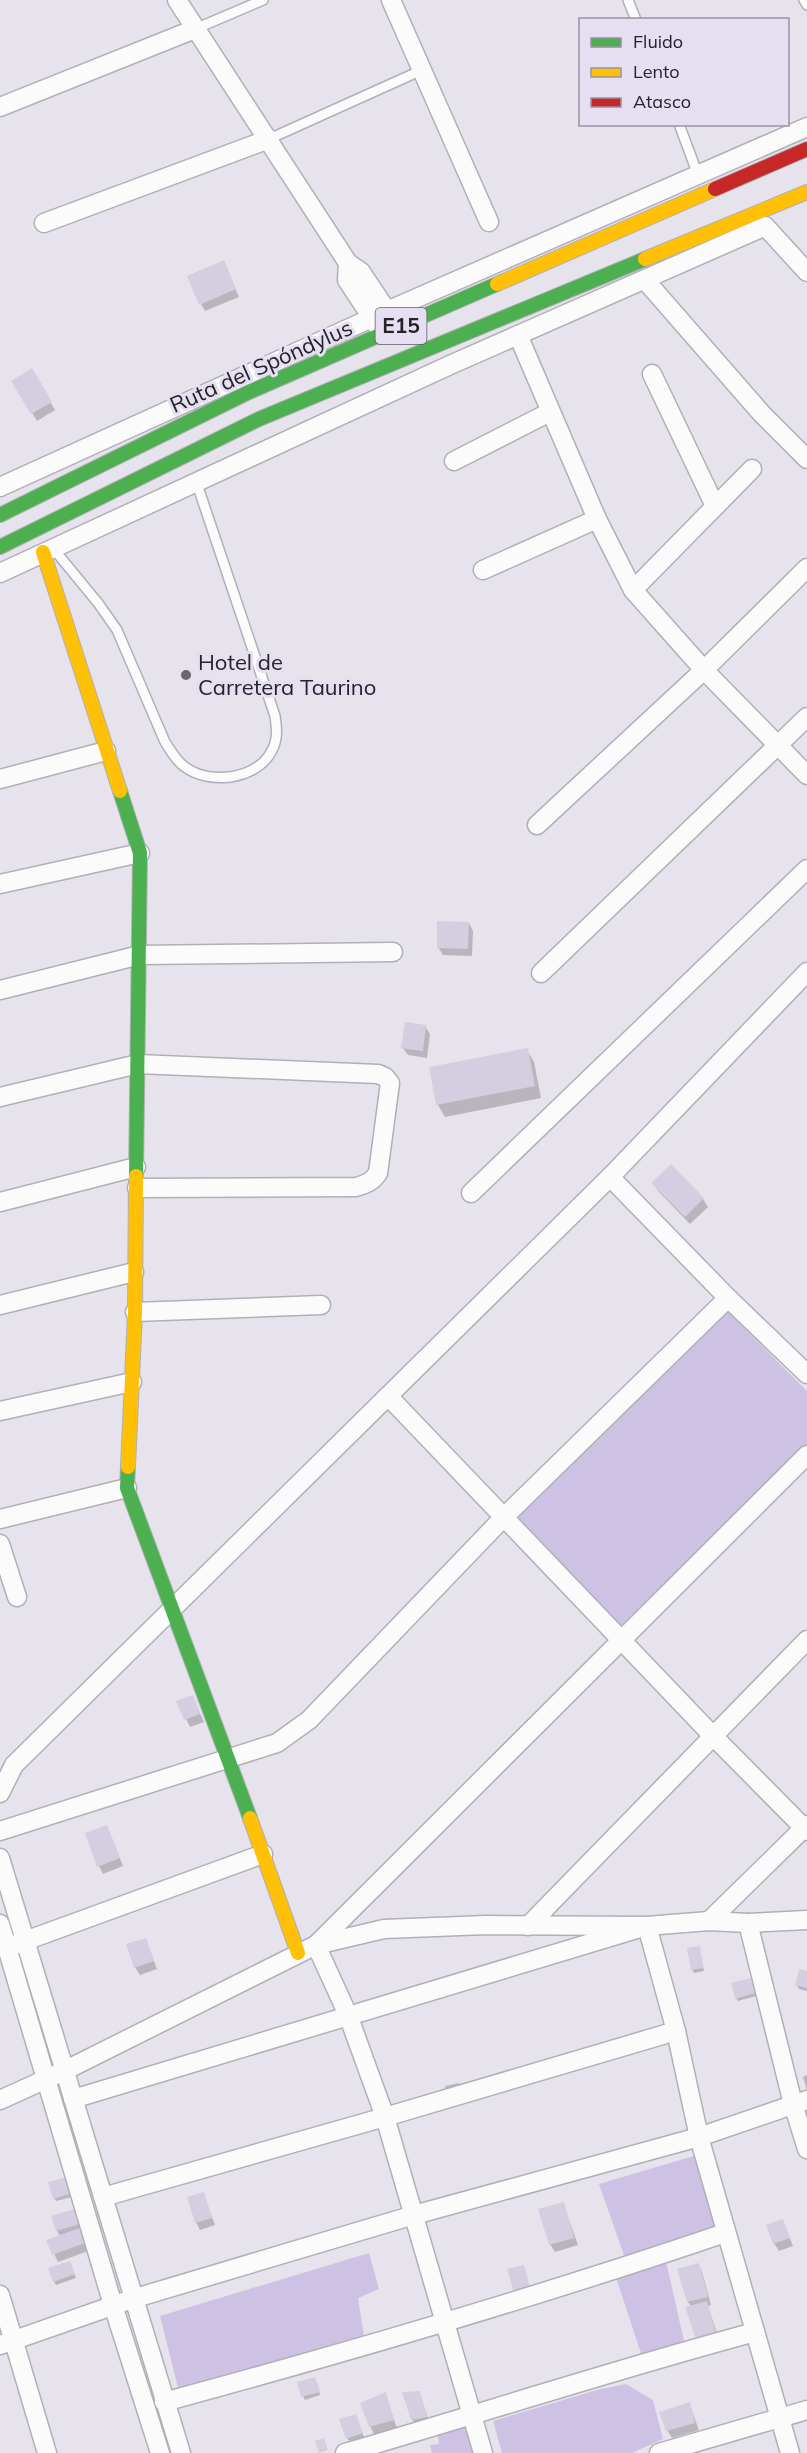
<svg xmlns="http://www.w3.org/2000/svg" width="807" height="2453" font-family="Mulish,sans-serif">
	<rect width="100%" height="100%" fill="#e6e3ed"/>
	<g fill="#cec2e4">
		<polygon points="727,1311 807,1391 807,1450 674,1580 618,1628 514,1518"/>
		<polygon points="704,2153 723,2230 626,2261 599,2184"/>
		<path d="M369,2253L379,2289L358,2298L364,2336C302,2354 242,2376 179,2392L160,2316Z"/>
		<polygon points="666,2261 684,2341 642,2357 615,2274"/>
		<polygon points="626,2384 653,2400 663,2439 632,2453 502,2453 493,2421 597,2390"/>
		<polygon points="468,2424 479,2453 432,2453 430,2445 439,2444 437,2431"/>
	</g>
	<g fill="#0003">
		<polygon points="227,270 239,297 205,311 201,304"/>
		<polygon points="31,371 55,410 37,421 13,381"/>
		<polygon points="469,923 473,931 472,956 443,955 438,947"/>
		<polygon points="425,1026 430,1034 427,1058 408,1055 403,1048"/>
		<polygon points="527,1050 534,1062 541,1098 445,1117 438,1105 431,1068"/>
		<polygon points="671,1166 703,1199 708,1207 690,1224 658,1191 653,1183"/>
		<polygon points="192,1696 204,1722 190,1727 178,1702"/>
		<polygon points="107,1826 123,1866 103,1874 99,1866"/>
		<polygon points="146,1940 157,1969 140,1975 135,1967"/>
		<polygon points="699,1947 704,1971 694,1973 692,1969"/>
		<polygon points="807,1972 807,1991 799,1989 797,1985"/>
		<polygon points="752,1983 756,1996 738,2001 736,1998"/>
		<polygon points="807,2075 807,2090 803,2077"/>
		<polygon points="459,2083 461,2086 447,2095 445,2086"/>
		<polygon points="66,2179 72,2197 56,2201 54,2198"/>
		<polygon points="203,2194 215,2225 200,2230 196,2222"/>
		<polygon points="563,2204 578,2245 555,2252 550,2244"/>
		<polygon points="74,2211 88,2251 58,2262 48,2241 60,2236 57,2231"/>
		<polygon points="782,2220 793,2246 779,2251 774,2243"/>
		<polygon points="698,2264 702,2272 711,2305 708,2306 721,2346 688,2302 679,2270"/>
		<polygon points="71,2266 76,2278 56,2285 54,2281"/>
		<polygon points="317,2382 320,2395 305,2400 303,2396"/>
		<polygon points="419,2392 430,2424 417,2427 412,2419"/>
		<polygon points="385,2394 397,2428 374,2434 370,2426"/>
		<polygon points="689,2403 699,2430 672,2438 667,2430"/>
		<polygon points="357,2420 364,2437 349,2441 347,2438"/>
	</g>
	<g fill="#d5cee0">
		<polygon points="224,260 236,289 199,305 187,276"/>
		<polygon points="32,368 52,402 31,414 11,381"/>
		<polygon points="437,921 469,922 468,949 437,948"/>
		<polygon points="405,1022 426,1025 423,1051 401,1048"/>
		<polygon points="528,1048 535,1086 436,1105 429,1067"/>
		<polygon points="671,1164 704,1198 685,1217 651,1183"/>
		<polygon points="193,1695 200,1714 184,1720 176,1701"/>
		<polygon points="107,1825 120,1858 97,1867 85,1833"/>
		<polygon points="146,1938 154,1961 134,1968 126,1944"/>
		<polygon points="700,1946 703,1968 691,1970 687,1948"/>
		<polygon points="799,1969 807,1971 807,1988 795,1985"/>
		<polygon points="751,1978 755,1993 735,1999 731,1983"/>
		<polygon points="67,2177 72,2193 53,2199 48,2182"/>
		<polygon points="204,2192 212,2218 195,2223 187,2197"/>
		<polygon points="564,2202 574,2238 549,2245 538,2209"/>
		<polygon points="75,2209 80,2224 56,2231 51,2216"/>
		<polygon points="783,2219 790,2238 773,2244 766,2225"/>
		<polygon points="80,2228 85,2243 52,2255 46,2240"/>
		<polygon points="70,2261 75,2274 53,2282 48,2268"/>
		<polygon points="699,2263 708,2297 687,2302 677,2269"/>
		<polygon points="524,2265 530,2287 514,2292 507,2269"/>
		<polygon points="707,2301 717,2338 698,2345 685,2307"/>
		<polygon points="315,2377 320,2392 301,2397 297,2382"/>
		<polygon points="420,2391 427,2417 411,2420 402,2392"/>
		<polygon points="386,2392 394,2420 369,2427 360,2403"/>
		<polygon points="690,2402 695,2423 666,2431 659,2412"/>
		<polygon points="356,2414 363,2433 346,2439 339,2419"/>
		<polygon points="324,2438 328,2450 319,2453 315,2441"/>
	</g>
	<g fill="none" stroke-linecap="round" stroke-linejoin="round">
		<g stroke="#b1afb7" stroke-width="12">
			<g id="lane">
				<polyline points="628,0 636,20"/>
				<polyline points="804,0 807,5"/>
				<polyline points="195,29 263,0"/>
				<polyline points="679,124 698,175"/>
				<polyline points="269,139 422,70"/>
				<path d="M52,547L98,603L117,630L165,742C171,751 176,761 185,767C209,785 256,780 271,752C278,741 277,729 275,716L196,481"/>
			</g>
		</g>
		<g stroke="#b1afb7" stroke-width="21">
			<g id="street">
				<polyline points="177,0 348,263 361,272 387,311 385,323"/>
				<polyline points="391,0 489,222"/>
				<polyline points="0,107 195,29"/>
				<polyline points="44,223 269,139"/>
				<polyline points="765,226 807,272"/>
				<polyline points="348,263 347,280 378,327"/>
				<polyline points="645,280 762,414 807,459"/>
				<polyline points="518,335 597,519 633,590 704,670 807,775"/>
				<polyline points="652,374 715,506"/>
				<polyline points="454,461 550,412"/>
				<polyline points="0,487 387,311 807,127"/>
				<polyline points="483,570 597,519"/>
				<polyline points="0,573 450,365 761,228"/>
				<polyline points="633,590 752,469"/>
				<polyline points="0,779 106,751"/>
				<polyline points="537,825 704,670 807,568"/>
				<polyline points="0,884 140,853"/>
				<polyline points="541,973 807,717"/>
				<polyline points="0,990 140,955 393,952"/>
				<path d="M0,1097L138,1064L378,1074L385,1077L390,1083L378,1173C372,1182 366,1184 356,1187L137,1188"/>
				<polyline points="610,1177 728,1298 807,1374"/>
				<polyline points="471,1193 807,869"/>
				<polyline points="0,1202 136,1167"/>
				<polyline points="0,1305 134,1272"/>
				<polyline points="135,1312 321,1305"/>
				<polyline points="388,1396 713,1736 807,1831"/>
				<polyline points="0,1411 132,1382"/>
				<polyline points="0,1519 127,1488"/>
				<polyline points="0,1544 17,1597"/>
				<polyline points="0,1793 14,1765 610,1177 807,972"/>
				<polyline points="0,1831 277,1743 309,1720 503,1518 728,1298"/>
				<polyline points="0,1858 181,2453"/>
				<polyline points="709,1921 807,1825"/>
				<polyline points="748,1923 793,2104 807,2149"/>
				<polyline points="0,1924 113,2305 160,2453"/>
				<polyline points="528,1926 807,1640"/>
				<polyline points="14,1945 263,1854"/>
				<polyline points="73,2099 647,1926 676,2031 699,2137 790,2453"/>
				<polyline points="0,2100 64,2071 316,1945 384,1929 486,1925 647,1926 709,1921 748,1923 807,1920"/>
				<polyline points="103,2197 385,2117 676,2031"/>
				<polyline points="0,2295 47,2453"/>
				<polyline points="0,2345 132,2299 414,2215 699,2137 807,2100"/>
				<path d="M164,2402C352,2351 540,2296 725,2233"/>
				<path d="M345,2453C482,2413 617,2369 755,2332"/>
				<polyline points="483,2453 385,2117 348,2015 316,1945 807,1455"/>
				<polyline points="659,2453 807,2410"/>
			</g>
		</g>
		<g stroke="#b1afb7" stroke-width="16">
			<g id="fast">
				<polyline points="0,515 247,393 497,284"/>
				<polyline points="0,547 259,419 645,259"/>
				<polyline points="120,791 140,853 136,1176"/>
				<polyline points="128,1467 127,1488 250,1818"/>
			</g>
		</g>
		<g stroke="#b1afb7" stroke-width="16">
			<g id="slow">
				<polyline points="645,259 807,192"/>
				<polyline points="497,284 715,189"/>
				<polyline points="43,552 120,791"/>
				<polyline points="128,1467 135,1312 136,1176"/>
				<polyline points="250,1818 298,1953"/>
			</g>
		</g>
		<g stroke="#b1afb7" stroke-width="16">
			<polyline id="jam" points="715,189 807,149"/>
		</g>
		<use href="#lane" stroke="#fbfbfc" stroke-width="9"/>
		<use href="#street" stroke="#fbfbfc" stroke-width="18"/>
		<use href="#fast" stroke="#4caf50" stroke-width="14"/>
		<use href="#slow" stroke="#ffc107" stroke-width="14"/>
		<use href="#jam" stroke="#c62828" stroke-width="14"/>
	</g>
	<circle fill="#69666e" stroke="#e5dff1" stroke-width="2" cx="186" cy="675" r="6"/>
	<g text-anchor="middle" stroke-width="6" stroke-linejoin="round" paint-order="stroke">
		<rect fill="#e5dff1" stroke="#5f5b65" stroke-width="1.5" x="375.5" y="308" width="51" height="36" rx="4.5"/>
		<g font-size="21" font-weight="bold" fill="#252329">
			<text x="401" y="333">E15</text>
		</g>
		<g font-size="22" fill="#252329" stroke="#e5dff1">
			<text transform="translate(261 366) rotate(-24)" y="8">Ruta del Spóndylus</text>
		</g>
		<g font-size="22" fill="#252329" stroke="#e5dff1" text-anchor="start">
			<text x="198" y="670">Hotel de<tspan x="198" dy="25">Carretera Taurino</tspan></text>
		</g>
	</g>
	<rect x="579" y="18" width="210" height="108" fill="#e5dff1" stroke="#9894a1" stroke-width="1.5"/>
	<rect x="591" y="38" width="30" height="9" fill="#4caf50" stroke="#9894a1" stroke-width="1.5"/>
	<text x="633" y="48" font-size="18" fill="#252329">Fluido</text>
	<rect x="591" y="68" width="30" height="9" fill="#ffc107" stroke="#9894a1" stroke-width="1.5"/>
	<text x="633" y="78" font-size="18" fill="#252329">Lento</text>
	<rect x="591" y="98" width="30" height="9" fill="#c62828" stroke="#9894a1" stroke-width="1.5"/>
	<text x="633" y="108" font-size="18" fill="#252329">Atasco</text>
</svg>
